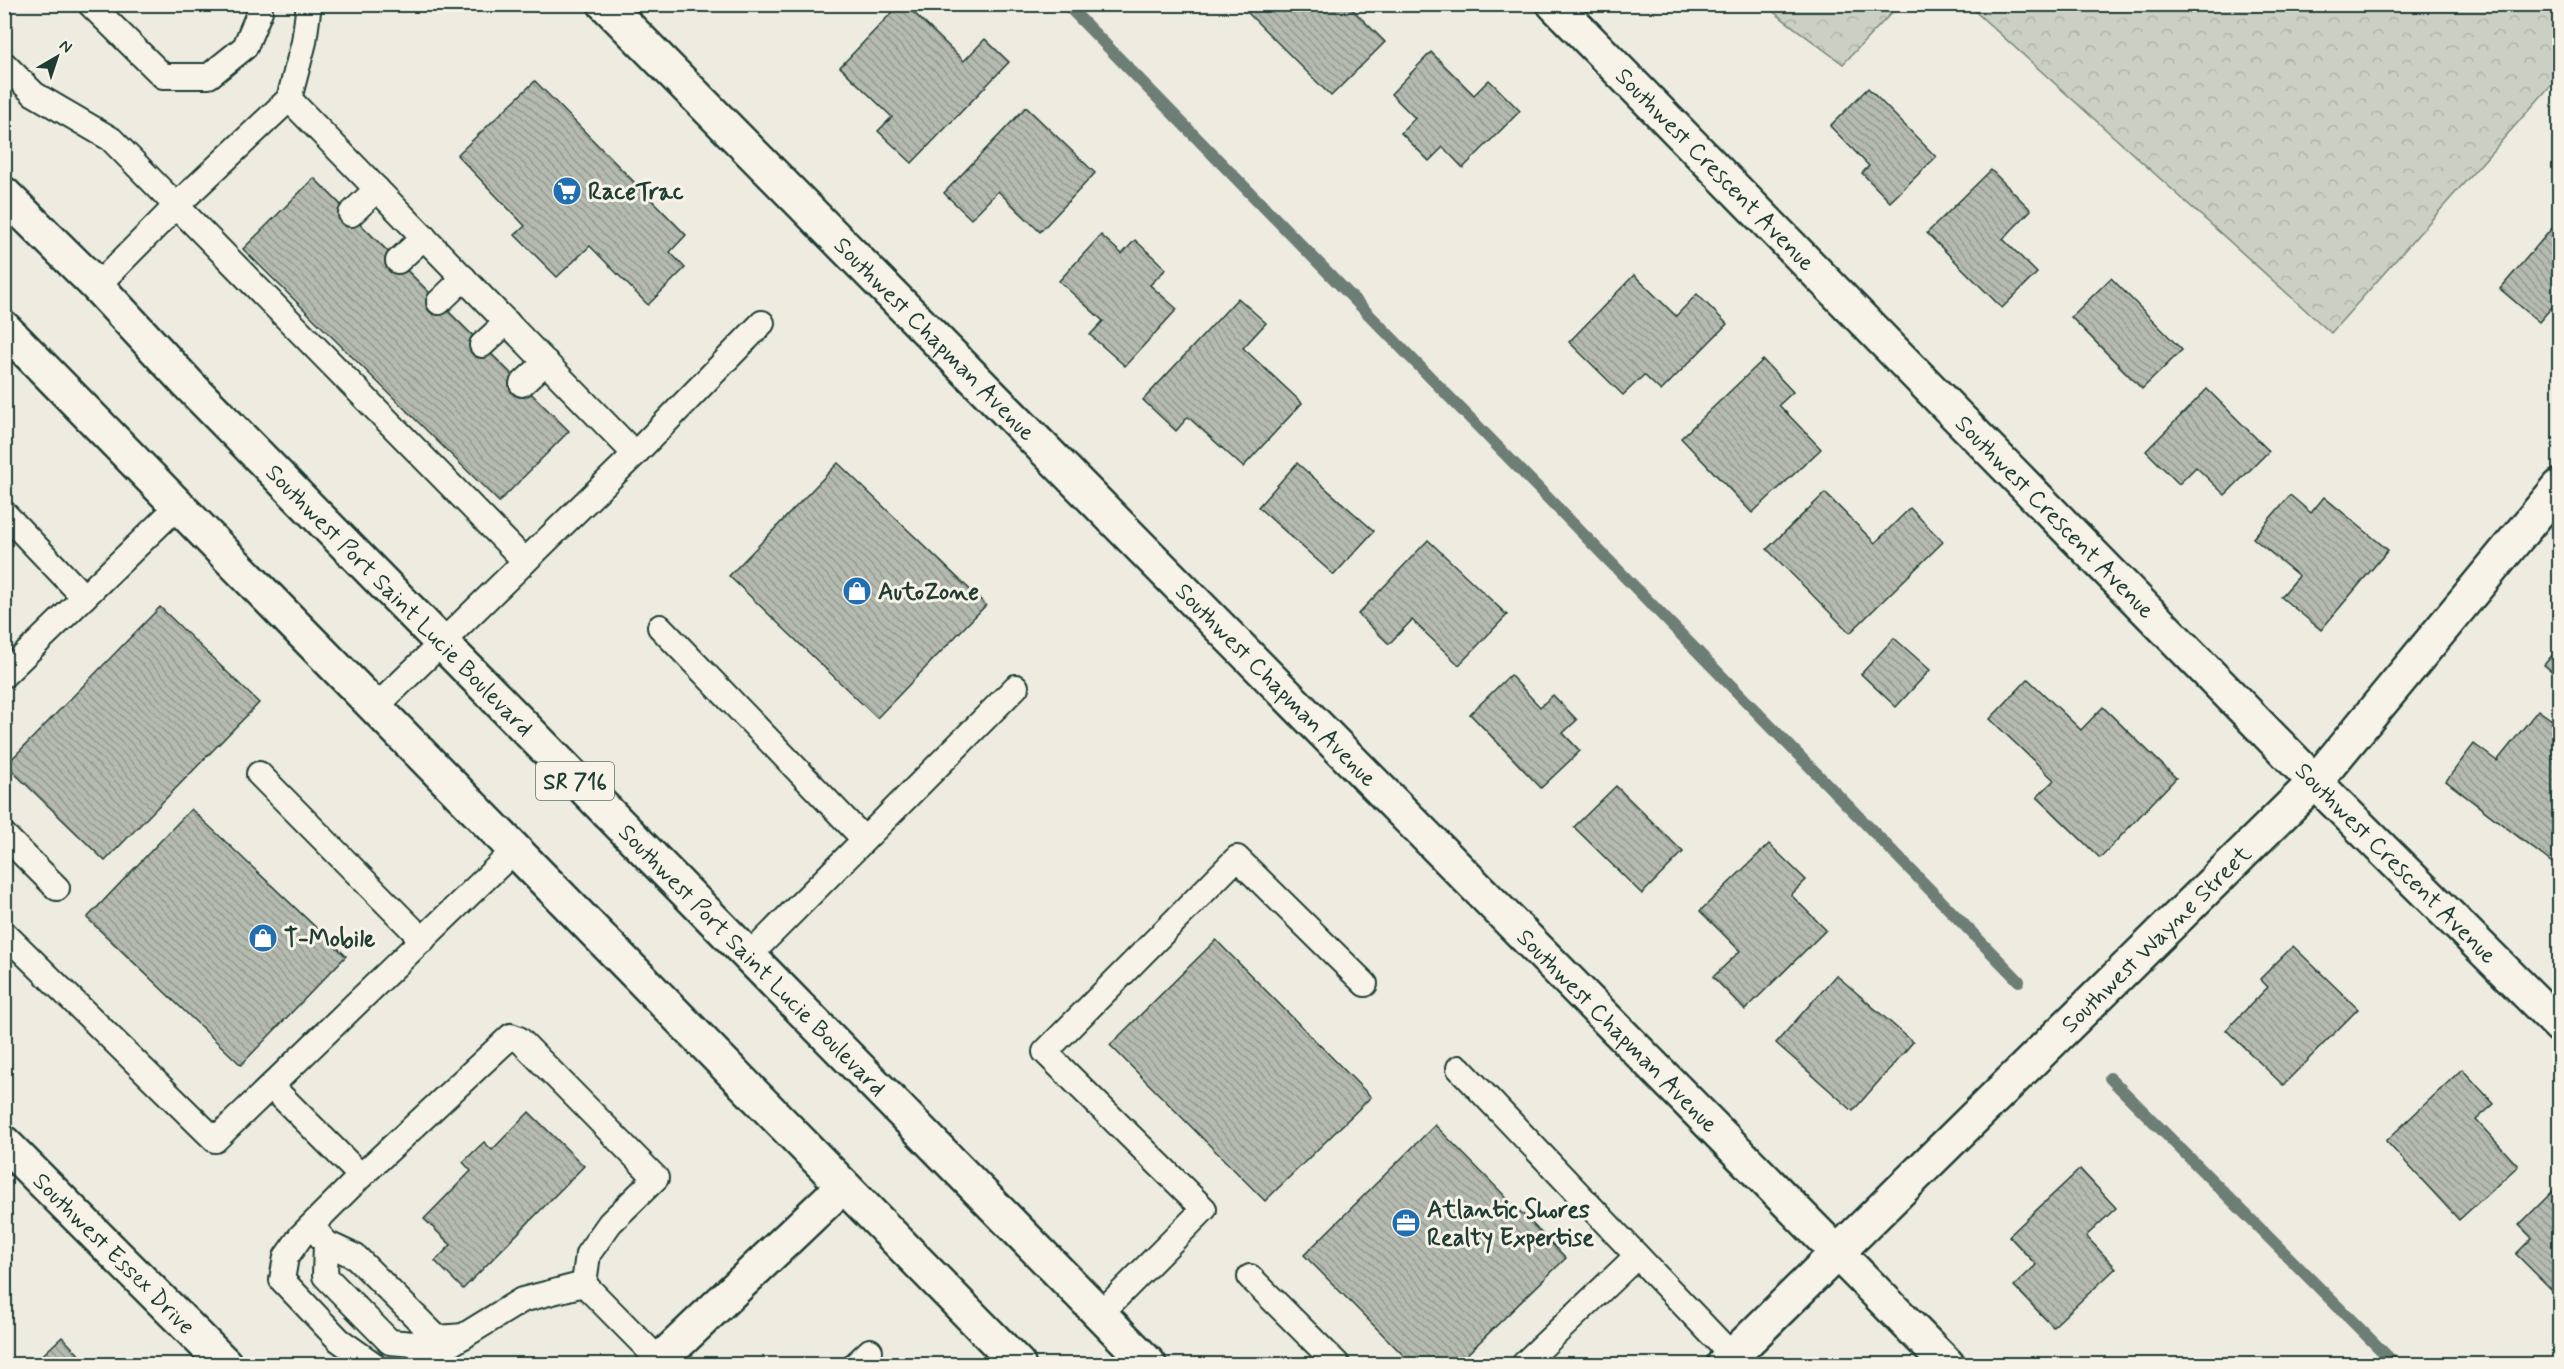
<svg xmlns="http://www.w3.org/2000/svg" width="2564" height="1369" font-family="Mynerve,sans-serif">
	<defs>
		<pattern id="forest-crowns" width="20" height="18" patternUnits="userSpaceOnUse" patternTransform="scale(1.5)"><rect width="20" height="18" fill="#cccfc4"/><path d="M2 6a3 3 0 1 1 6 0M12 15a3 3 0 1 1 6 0" fill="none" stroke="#afb3a9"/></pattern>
		<pattern id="building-back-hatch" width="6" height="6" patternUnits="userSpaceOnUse" patternTransform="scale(1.5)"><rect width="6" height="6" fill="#b5bbb0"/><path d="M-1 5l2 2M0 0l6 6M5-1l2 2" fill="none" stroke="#939990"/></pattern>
	</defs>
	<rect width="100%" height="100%" fill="#eeece1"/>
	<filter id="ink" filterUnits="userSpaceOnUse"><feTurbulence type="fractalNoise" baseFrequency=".0167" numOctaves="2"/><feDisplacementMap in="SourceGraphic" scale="12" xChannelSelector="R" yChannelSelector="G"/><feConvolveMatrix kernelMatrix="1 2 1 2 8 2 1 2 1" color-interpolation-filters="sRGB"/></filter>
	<g filter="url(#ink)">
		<g fill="url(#forest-crowns)" stroke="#76867c" stroke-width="1.5">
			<polygon points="1764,5 1899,5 1843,64"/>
			<polygon points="1968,5 2559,5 2559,76 2331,333"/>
		</g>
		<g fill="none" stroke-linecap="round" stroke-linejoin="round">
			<g stroke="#6c7e74" stroke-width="12">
				<polyline points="1066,4 2019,981"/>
				<polyline points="2110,1078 2395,1364"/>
			</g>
		</g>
		<g fill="url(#building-back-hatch)" stroke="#1f3d34" stroke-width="1.5">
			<polygon points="900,4 905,4 964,61 985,39 1009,62 912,163 878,131 892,117 840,67"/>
			<polygon points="1256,4 1347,4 1385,42 1331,96 1248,13"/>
			<polygon points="1431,52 1474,95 1489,80 1520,111 1463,168 1443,147 1429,161 1401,133 1415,118 1391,94"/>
			<polygon points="535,81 686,235 670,252 685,268 648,305 590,246 557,277 515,235 525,226 457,155"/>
			<polygon points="1868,88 1936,157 1890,202 1862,173 1869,166 1830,126"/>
			<polygon points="1026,107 1095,173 1040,232 998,191 971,219 944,193"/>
			<polygon points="1991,170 2031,210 2003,239 2037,273 2002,308 1927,233"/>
			<polygon points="314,178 569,431 499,502 243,249"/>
			<polygon points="2560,219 2560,298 2539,322 2500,289"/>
			<polygon points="1101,235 1122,254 1135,240 1166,269 1150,285 1177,309 1125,366 1090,335 1103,321 1059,281"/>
			<polygon points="1634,275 1676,316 1697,294 1727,324 1661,391 1644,375 1623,395 1569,342"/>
			<polygon points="2111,278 2182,350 2142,389 2071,317"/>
			<polygon points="1238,298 1266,323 1243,348 1302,403 1243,467 1188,417 1176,431 1143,400"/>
			<polygon points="1763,360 1793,392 1779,405 1821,449 1752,513 1681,438"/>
			<polygon points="2207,389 2269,451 2225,495 2196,467 2179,484 2146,451"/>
			<polygon points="838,463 986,605 877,718 729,576"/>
			<polygon points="1297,463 1374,531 1334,575 1258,507"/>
			<polygon points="1825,493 1875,543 1910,508 1943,542 1850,633 1767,549"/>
			<polygon points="2290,495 2311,513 2324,497 2388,550 2321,630 2281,597 2299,576 2253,538"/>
			<polygon points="1428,540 1507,615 1459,665 1412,620 1389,644 1358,614"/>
			<polygon points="160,607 259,703 105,861 6,765"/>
			<polygon points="1894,638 1930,670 1896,707 1861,674"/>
			<polygon points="2560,646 2560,678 2544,665"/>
			<polygon points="1510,675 1540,707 1553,695 1577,720 1563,733 1580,751 1541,788 1470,714"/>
			<polygon points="2028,679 2081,730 2103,707 2176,778 2100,858 2037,797 2054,780 1990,719"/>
			<polygon points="2538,710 2560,726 2560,869 2446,781 2474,744 2497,761"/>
			<polygon points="1616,786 1683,852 1642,894 1574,827"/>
			<polygon points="191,809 346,956 241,1065 87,918"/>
			<polygon points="1769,844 1806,880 1791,895 1826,930 1745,1010 1713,977 1740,951 1700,911"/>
			<polygon points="1216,940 1371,1097 1265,1201 1110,1045"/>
			<polygon points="2293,946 2358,1009 2283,1085 2226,1030 2268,987 2260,979"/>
			<polygon points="1836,975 1913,1042 1853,1111 1776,1043"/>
			<polygon points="2462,1069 2494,1104 2476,1120 2518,1166 2459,1220 2386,1141"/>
			<polygon points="529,1112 584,1166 463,1289 435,1261 451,1245 424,1219 471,1171 463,1162 484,1142 492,1150"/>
			<polygon points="1435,1125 1566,1258 1457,1364 1412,1364 1304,1255"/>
			<polygon points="2080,1169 2116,1208 2086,1236 2116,1268 2053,1327 2014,1286 2036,1265 2009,1236"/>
			<polygon points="2555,1189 2560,1194 2560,1298 2516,1254 2532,1238 2519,1225"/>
			<polygon points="62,1337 88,1364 33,1364"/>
		</g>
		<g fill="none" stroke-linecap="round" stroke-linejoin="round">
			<g stroke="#1f3d34" stroke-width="28">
				<g id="lane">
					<polyline points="90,4 163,76 209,76 245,47 260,11 257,4"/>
					<polyline points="4,64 34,94 111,139 525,561"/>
					<polyline points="289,99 304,42 309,4"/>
					<polyline points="351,214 377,189"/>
					<polyline points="398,261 424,237"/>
					<polyline points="97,286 177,205 289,99 635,454 376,707"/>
					<polyline points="439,302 464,278"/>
					<polyline points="482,345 507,322"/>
					<polyline points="522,384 546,362"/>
					<polyline points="635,454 762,323"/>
					<polyline points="4,513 84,597"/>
					<polyline points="660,627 864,839"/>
					<polyline points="4,675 179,505"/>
					<polyline points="259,774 423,940"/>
					<polyline points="4,835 57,888"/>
					<polyline points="4,933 215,1140 515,850"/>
					<polyline points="748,957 1016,687"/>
					<polyline points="1459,1068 1740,1364"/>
					<polyline points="271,1086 361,1176 511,1036 519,1039 656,1178 610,1223 588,1254 584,1284 660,1361"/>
					<polyline points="361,1176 301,1236 286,1257 282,1280 339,1340 373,1364"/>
					<polyline points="312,1226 326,1243 356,1257 437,1338 464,1336"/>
					<polyline points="326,1243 325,1276 390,1342 413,1344 437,1338"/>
					<polyline points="1250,1277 1337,1364"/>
					<polyline points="1100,1314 1204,1209 1045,1052 1237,858 1365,984"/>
					<polyline points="418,1364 522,1300 584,1284"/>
					<polyline points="856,1364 870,1351"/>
					<polyline points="1524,1364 1637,1256"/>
				</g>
			</g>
			<g stroke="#1f3d34" stroke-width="38">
				<g id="street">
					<path id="s1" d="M605,4L1947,1364"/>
					<path id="s2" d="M1554,4L2315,782L2560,1026"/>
					<path id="s3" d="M4,1143L225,1364"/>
					<polyline points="656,1364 843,1186"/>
					<path id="s4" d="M1724,1364L2315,782L2560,486"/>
				</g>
			</g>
			<g stroke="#1f3d34" stroke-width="38">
				<g id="primary">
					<path id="s5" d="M4,194L97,286L188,384L1149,1364"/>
					<polyline points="4,328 1018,1364"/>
				</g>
			</g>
			<use href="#lane" stroke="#f7f3e8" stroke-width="24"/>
			<use href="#street" stroke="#f7f3e8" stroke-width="33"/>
			<use href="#primary" stroke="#f7f3e8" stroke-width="33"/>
		</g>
	</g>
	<defs>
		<g id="supermarket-disc" transform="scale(1.5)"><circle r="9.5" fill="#1f6fb2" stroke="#f7f3e8"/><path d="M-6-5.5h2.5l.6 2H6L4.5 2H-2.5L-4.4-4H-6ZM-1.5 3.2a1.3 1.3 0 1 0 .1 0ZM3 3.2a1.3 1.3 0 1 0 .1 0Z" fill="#fff"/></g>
		<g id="shop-disc" transform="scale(1.5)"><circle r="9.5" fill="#1f6fb2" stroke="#f7f3e8"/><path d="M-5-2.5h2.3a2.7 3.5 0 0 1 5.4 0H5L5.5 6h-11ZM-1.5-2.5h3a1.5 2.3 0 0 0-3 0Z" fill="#fff"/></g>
		<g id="office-disc" transform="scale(1.5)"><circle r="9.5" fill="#1f6fb2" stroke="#f7f3e8"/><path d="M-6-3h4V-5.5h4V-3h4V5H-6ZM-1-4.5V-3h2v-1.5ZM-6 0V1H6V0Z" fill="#fff"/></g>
	</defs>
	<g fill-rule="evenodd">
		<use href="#supermarket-disc" x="567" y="191"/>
		<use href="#shop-disc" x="857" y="591"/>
		<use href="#shop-disc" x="263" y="938"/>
		<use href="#office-disc" x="1406" y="1223"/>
	</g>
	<g text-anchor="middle" stroke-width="6" stroke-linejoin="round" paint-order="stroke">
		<rect fill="#f7f3e8" stroke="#60746a" stroke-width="1.5" x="536" y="762" width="78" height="38" rx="4.5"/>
		<g font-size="22" font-weight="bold" fill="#1f3d34">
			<text x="575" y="789">SR 716</text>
		</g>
		<g font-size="24" fill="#1f3d34" stroke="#f7f3e8">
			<text dy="8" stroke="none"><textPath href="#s2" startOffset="231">Southwest Crescent Avenue</textPath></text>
			<text dy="8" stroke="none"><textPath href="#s1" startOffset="470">Southwest Chapman Avenue</textPath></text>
			<text dy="8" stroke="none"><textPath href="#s2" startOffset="717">Southwest Crescent Avenue</textPath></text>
			<text dy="8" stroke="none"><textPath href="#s5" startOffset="567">Southwest Port Saint Lucie Boulevard</textPath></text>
			<text dy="8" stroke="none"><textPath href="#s1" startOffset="956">Southwest Chapman Avenue</textPath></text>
			<text dy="8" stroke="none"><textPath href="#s2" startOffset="1203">Southwest Crescent Avenue</textPath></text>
			<text dy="8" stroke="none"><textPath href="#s4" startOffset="606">Southwest Wayne Street</textPath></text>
			<text dy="8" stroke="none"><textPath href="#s5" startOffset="1071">Southwest Port Saint Lucie Boulevard</textPath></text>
			<text dy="8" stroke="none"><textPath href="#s1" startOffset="1442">Southwest Chapman Avenue</textPath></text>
			<text dy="8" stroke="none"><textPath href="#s3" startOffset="156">Southwest Essex Drive</textPath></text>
		</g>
		<g font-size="24" font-weight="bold" fill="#1f3d34" stroke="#f7f3e8" text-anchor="start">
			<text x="588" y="199">RaceTrac</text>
			<text x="878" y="599">AutoZone</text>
			<text x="284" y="946">T-Mobile</text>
			<text x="1427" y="1217">Atlantic Shores<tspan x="1427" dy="28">Realty Expertise</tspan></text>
		</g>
	</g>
	<rect width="2564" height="1369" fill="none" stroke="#f7f3e8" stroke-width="24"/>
	<rect x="12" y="12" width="2540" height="1345" fill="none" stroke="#1f3d34" stroke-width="2" filter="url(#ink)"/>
	<g transform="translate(57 57) rotate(39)" stroke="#f7f3e8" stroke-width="4.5" paint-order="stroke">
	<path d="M0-4.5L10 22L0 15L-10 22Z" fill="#1f3d34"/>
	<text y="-9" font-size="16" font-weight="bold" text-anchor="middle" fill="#1f3d34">N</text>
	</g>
</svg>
